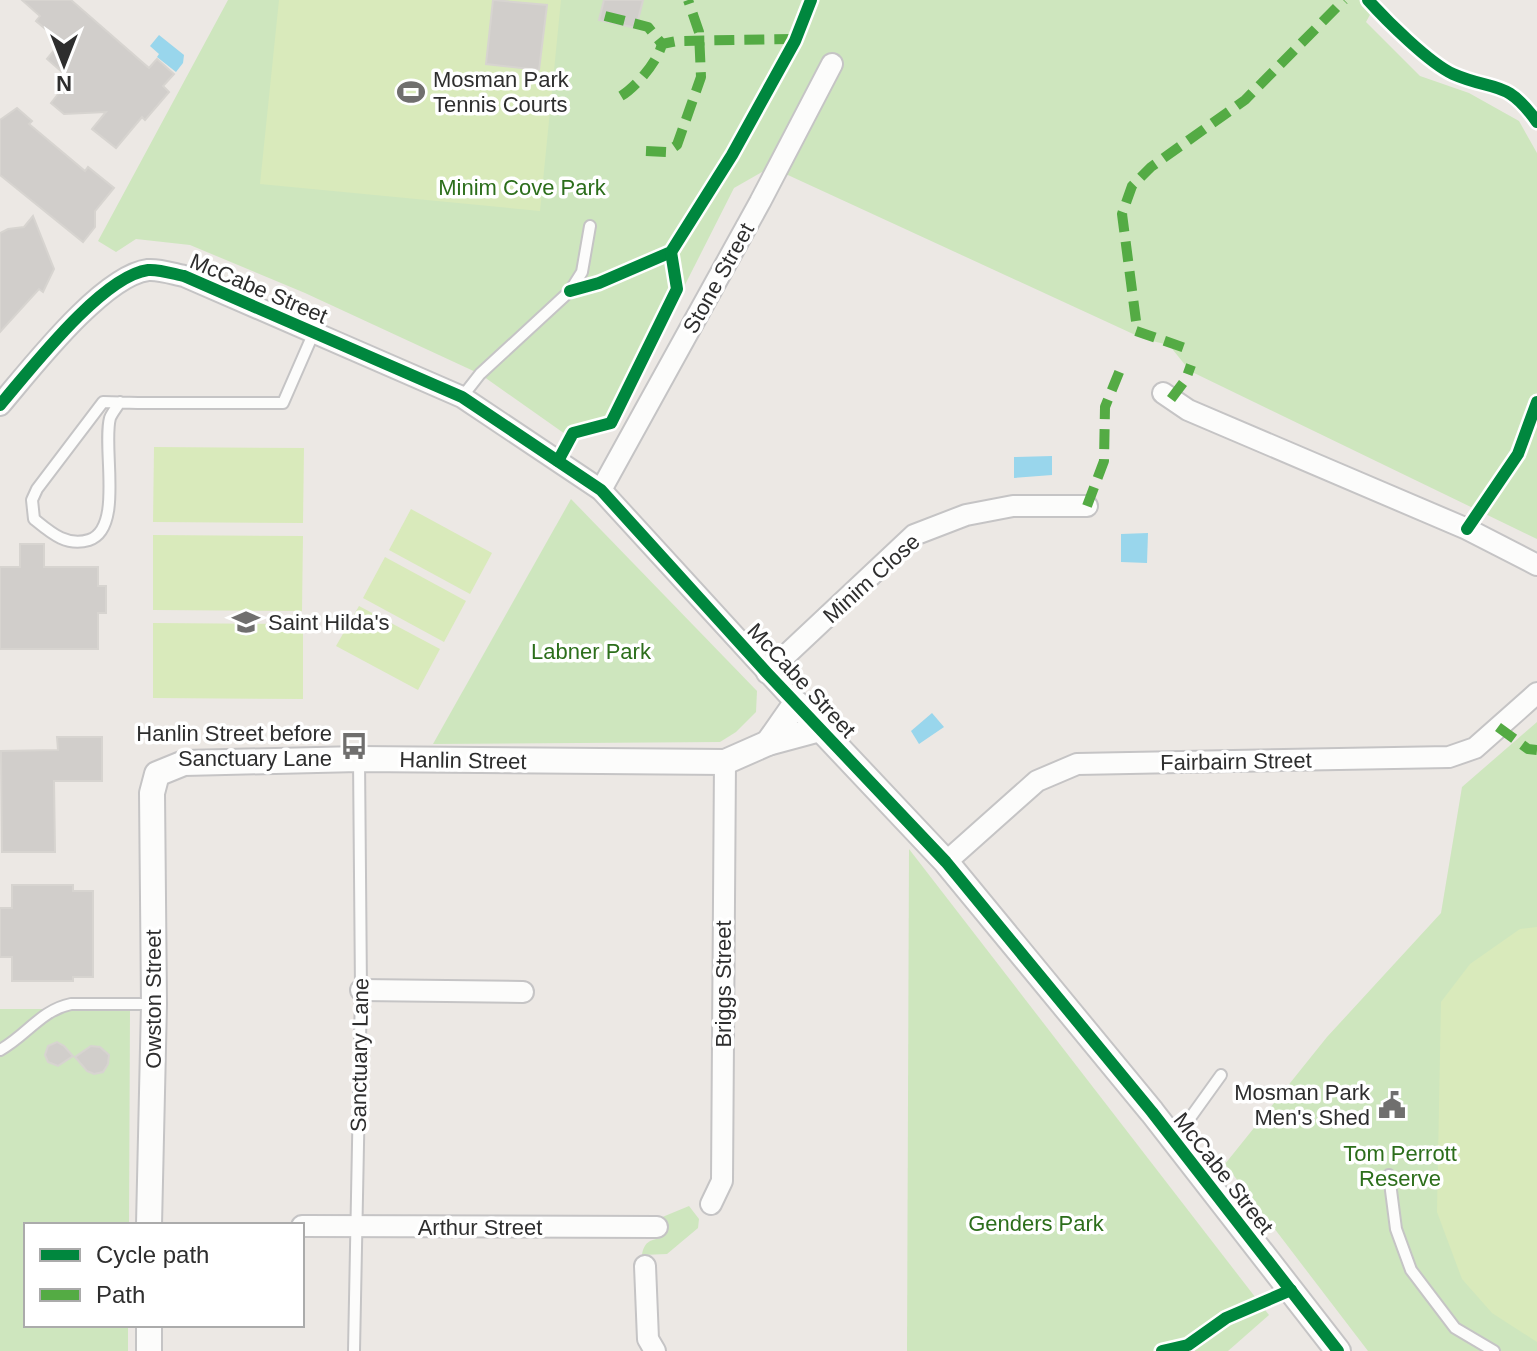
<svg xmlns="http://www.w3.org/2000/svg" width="1537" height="1351" font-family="Arial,sans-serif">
	<rect width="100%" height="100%" fill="#ece8e4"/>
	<g fill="#cee6be">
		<polygon points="228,0 1378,0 1366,22 1420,76 1469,93 1519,121 1537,153 1537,539 1190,371 1169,345 1144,339 777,170 762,172 734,188 612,429 575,441 480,374 305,293 190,245 136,239 116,252 98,241"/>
		<polygon points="571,499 757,691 756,712 736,732 720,742 433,744"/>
		<polygon points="1537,722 1537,1351 1368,1351 1225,1164 1327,1037 1441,913 1462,787"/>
		<polygon points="909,849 1269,1315 1228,1351 907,1351"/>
		<polygon points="0,1009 130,1009 129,1225 26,1225 26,1325 128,1325 128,1351 0,1351"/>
		<path d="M689,1206L699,1219L698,1228L667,1254L642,1255C644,1242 650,1240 661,1238L660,1218Z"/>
	</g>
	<g fill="#d9eabb">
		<polygon points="279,0 561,0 540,211 260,184"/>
		<polygon points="154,447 304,448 303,523 153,522"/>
		<polygon points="411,509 492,553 470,594 389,550"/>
		<polygon points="153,535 303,536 302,611 153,610"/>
		<polygon points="385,557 466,601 444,642 363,598"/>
		<polygon points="359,606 440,649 418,690 336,646"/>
		<polygon points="153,623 303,624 303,699 153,698"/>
		<polygon points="1537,927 1537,1342 1492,1313 1462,1279 1437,1212 1441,1002 1470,964 1520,929"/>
	</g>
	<g fill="#99d6ec">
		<polygon points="159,35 184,55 183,63 176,72 157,57 159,54 150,46"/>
		<polygon points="1052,456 1052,475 1014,478 1014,457"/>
		<polygon points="1148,533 1147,563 1121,562 1121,534"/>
		<polygon points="932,713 944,727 919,744 911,731"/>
	</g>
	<g fill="#d1cecb" stroke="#d7d4d0" stroke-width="2">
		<polygon points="22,0 71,0 149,68 157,59 174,74 163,86 169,92 145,120 142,117 116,148 92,129 106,112 64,114 51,103 70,79 47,59 61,42 36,21 40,16"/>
		<polygon points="493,0 547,5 539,70 486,64"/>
		<polygon points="604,0 643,0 636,28 599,20"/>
		<polygon points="17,108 32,121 29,124 85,171 88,167 114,188 95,211 95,227 83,242 0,175 0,120"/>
		<polygon points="33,216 54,269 43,292 39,289 0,332 0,233 8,229 24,227"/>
		<polygon points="20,544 44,544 44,567 98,567 98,586 106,586 106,613 98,613 98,649 0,649 0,567 20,567"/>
		<polygon points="57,737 102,737 102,781 54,781 55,852 2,852 1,751 58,750"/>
		<polygon points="12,885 73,885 73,891 93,891 93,977 73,977 73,981 12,981 12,957 0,957 0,908 12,908"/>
		<polygon points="57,1042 64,1046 73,1056 58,1066 48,1062 45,1055 48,1046"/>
		<polygon points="91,1046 100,1047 109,1055 108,1064 103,1072 94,1074 87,1071 75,1057"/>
	</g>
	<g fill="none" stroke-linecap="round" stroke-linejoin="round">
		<g stroke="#c5c4c5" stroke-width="14">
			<g id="service">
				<polyline points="462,397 480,374 570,291 582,272 590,226"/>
				<path d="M120,402C117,407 112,413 110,418C102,447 124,529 89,540C66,547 50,532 34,519L32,500L37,489L103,402L138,403H283L314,332"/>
				<path d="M0,1050C26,1036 41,1010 71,1004H154"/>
				<polyline points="1175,1139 1221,1075"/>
				<polyline points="1389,1175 1396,1229 1411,1270 1455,1328 1494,1351"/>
				<polyline points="354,1351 361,990 359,759"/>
			</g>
		</g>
		<g stroke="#c5c4c5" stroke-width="24">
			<g id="minor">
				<polyline points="1163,393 1188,410 1467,529 1537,565"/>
				<path d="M0,405C30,370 102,276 148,270C159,269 174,274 184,276L462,397L601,490L796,703"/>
				<polyline points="601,490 760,202 832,64"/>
				<polyline points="767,673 914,535 966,515 1013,506 1087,506"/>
				<polyline points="946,862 1037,781 1077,764 1449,757 1475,748 1537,693"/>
				<polyline points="361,990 523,992"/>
				<polyline points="711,1204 722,1181 725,762"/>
				<polyline points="302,1226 657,1227"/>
				<polyline points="645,1266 648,1339 655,1351"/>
			</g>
		</g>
		<g stroke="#c5c4c5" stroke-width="28">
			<g id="tertiary">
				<polyline points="768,743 796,703 946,862 1152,1112 1338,1351"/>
				<polyline points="149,1225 154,1004 152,793 157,774 184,763 359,759 725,762 768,743 820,729"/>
				<polyline points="149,1351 149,1325"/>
			</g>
		</g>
		<use href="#service" stroke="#fcfcfb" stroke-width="10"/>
		<use href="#minor" stroke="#fcfcfb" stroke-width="20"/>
		<use href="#tertiary" stroke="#fcfcfb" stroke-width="24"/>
		<g stroke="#54ab44" stroke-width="10" stroke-dasharray="20 10" stroke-linecap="butt">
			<polyline points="605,16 648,27 662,44"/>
			<path d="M621,96C636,87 658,61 662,44L677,41L796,39"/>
			<polyline points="646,151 667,152 677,145 701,77 699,32 688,0"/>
			<polyline points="1136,321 1122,214 1132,186 1151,167 1245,100 1344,0"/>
			<polyline points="1136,331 1185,348"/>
			<polyline points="1171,399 1186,379 1191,365"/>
			<polyline points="1087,506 1104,461 1105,407 1122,365"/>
			<polyline points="1498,727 1528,749 1537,750"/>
		</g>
		<g stroke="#fff" stroke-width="17">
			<g id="cycleway">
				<path d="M1368,0C1386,20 1429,63 1453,74C1494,92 1506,78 1537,122"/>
				<polyline points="570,291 599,283 671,252 732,155 795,41 811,0"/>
				<path d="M0,405C30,370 102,276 148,270C159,269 174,274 184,276L462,397L601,490L767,673L946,862L1152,1112L1338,1351"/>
				<polyline points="558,461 573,433 611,423 677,289 671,252"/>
				<polyline points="1467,529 1518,454 1537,402"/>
				<polyline points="1162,1351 1188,1345 1226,1318 1291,1290"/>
			</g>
		</g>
		<use href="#cycleway" stroke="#00873e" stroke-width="12"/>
	</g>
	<defs>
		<g id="stadium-bare" transform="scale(2.16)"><path d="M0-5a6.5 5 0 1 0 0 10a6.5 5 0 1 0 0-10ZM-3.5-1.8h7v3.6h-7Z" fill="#706f6e" stroke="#fff" stroke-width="2.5" paint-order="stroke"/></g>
		<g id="school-bare" transform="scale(2.16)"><path d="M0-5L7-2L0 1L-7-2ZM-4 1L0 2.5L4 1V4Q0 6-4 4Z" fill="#706f6e" stroke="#fff" stroke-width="2.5" paint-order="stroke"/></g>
		<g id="bus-bare" transform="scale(2.16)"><path d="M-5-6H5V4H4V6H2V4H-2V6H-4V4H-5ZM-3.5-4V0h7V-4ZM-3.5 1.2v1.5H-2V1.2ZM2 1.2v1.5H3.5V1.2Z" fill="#706f6e" stroke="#fff" stroke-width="2.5" paint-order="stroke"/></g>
		<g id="civic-bare" transform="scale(2.16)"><path d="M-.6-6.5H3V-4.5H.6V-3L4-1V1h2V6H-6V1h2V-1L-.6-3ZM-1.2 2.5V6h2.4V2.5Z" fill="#706f6e" stroke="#fff" stroke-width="2.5" paint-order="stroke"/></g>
	</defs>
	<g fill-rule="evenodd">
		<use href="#stadium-bare" x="411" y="92"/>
		<use href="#school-bare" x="246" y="622"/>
		<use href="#bus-bare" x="354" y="746"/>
		<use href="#civic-bare" x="1392" y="1105"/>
	</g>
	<g text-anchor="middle" stroke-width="7" stroke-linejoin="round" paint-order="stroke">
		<g font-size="22" fill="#2e2e2e" stroke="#fff" text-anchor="start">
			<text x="433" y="87">Mosman Park<tspan x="433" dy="25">Tennis Courts</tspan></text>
			<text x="268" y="630">Saint Hilda's</text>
			<text x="332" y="741" text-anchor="end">Hanlin Street before<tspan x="332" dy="25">Sanctuary Lane</tspan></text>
			<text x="1370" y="1100" text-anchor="end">Mosman Park<tspan x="1370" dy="25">Men's Shed</tspan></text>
		</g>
		<g font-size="22" fill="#2c6e1b" stroke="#fff">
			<text x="522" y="195">Minim Cove Park</text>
			<text x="591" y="659">Labner Park</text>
			<text x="1400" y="1161">Tom Perrott<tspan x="1400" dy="25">Reserve</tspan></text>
			<text x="1036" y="1231">Genders Park</text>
		</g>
		<g font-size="22" fill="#2e2e2e" stroke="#fff">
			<text transform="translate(718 278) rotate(-61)" y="8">Stone Street</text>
			<text transform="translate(259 288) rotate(23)" y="8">McCabe Street</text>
			<text transform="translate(871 578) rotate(-42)" y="8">Minim Close</text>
			<text transform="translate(802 680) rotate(47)" y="8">McCabe Street</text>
			<text transform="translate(463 760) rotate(1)" y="8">Hanlin Street</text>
			<text transform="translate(1236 761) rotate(-1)" y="8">Fairbairn Street</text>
			<text transform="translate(723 984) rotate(-90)" y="8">Briggs Street</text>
			<text transform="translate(153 999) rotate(-90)" y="8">Owston Street</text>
			<text transform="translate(359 1055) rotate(-89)" y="8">Sanctuary Lane</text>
			<text transform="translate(1224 1173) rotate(52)" y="8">McCabe Street</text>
			<text x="480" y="1235">Arthur Street</text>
		</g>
	</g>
	<rect x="24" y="1223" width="280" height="104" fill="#ffffff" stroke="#ababab" stroke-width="2"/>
	<rect x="40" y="1249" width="40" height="12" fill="#00873e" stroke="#ababab" stroke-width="2"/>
	<text x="96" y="1263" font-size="24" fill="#2e2e2e">Cycle path</text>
	<rect x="40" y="1289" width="40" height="12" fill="#54ab44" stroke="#ababab" stroke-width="2"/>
	<text x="96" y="1303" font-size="24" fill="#2e2e2e">Path</text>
	<g transform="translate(64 64) rotate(180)" stroke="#ffffff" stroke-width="6" paint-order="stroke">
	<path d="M0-6L14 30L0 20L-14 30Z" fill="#2e2e2e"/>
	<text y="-12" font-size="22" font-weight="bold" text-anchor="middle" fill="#2e2e2e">N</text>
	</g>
</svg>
